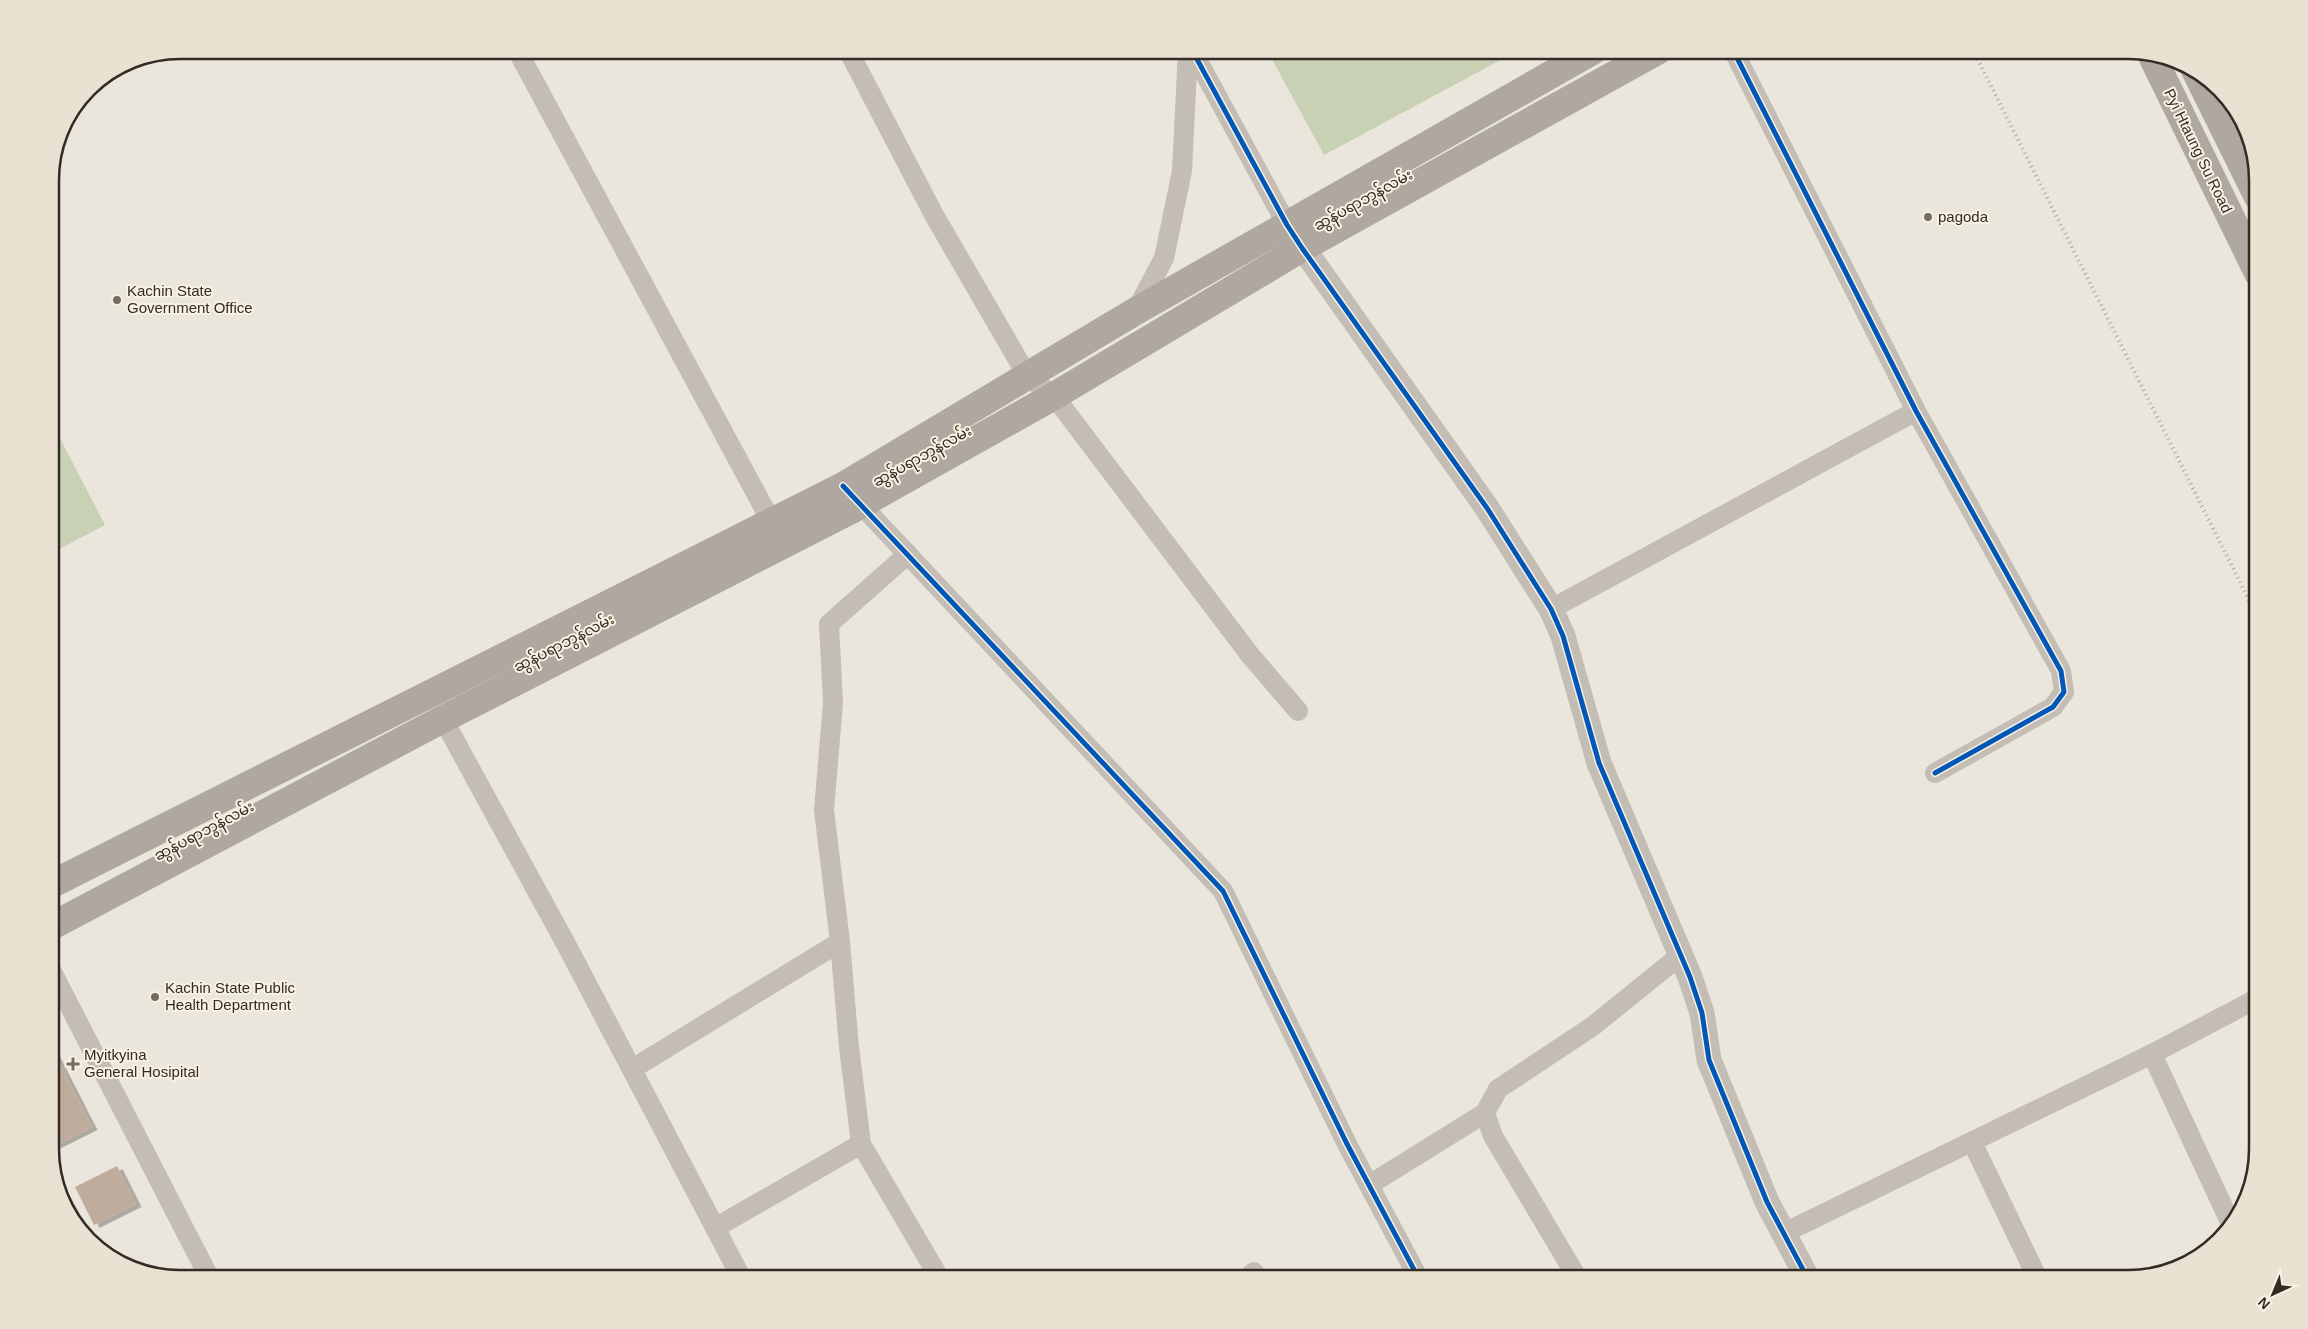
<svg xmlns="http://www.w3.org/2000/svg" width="2308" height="1329" font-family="Helvetica,'Noto Sans Myanmar',sans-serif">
	<defs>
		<filter id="shadow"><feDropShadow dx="5.5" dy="3" stdDeviation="0" flood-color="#0004"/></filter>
	</defs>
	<rect width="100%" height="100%" fill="#ebe6db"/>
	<g fill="#c8d1b4">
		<polygon points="1267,50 1519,50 1324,155"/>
		<polygon points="50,419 105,525 50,554"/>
	</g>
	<g fill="#c0ac9c" filter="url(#shadow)">
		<polygon points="50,1045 92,1127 54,1146 50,1139"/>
		<polygon points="117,1166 136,1204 94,1225 75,1187"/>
	</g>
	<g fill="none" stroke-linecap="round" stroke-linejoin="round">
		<polyline stroke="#c3bdb5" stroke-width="10" points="59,1187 84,1231"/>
		<g stroke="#c3bdb5" stroke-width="20">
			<polyline points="517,50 771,521"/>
			<polyline points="848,50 934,215 1028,377 1054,396 1250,655 1298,711"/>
			<polyline points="1192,50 1287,225"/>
			<polyline points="1733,50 1916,411 2061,671 2064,692 2053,707 1935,773"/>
			<polyline points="1136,311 1164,258 1182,171 1188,50"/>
			<polyline points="852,495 1223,891 1347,1144 1419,1279"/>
			<polyline points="1551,609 1916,411"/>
			<polyline points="443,719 567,946 742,1279"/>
			<polyline points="50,968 210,1279"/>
			<polyline points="2152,1054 2231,1224"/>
			<polyline points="632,1069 840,942"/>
			<polyline points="1485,1113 1493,1136 1578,1279"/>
			<polyline points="1972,1142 2038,1279"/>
			<polyline points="861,1144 940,1279"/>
			<polyline points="1369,1185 1485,1113 1498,1089 1593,1026 1682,954"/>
			<polyline points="715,1228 861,1144 849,1047 840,942 824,810 833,703 829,624 908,554"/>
			<polyline points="1784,1233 2152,1054 2258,998"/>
			<polyline points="532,1279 538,1279"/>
			<polyline points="1246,1279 1254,1272"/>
		</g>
		<polyline stroke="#c3bdb5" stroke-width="25" points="1291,231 1487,508 1551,609 1563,636 1599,763 1690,977 1702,1013 1709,1060 1767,1202 1808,1279"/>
		<g stroke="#aea8a0" stroke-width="28">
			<polyline points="2152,56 2258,273"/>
			<polyline points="2194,68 2258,197"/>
			<polyline points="50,885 843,486 1136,311 1594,50"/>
			<polyline points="50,927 443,719 851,510 1054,396 1302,248 1659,50"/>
		</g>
		<polyline stroke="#aba69f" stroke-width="4" stroke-dasharray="1 4" stroke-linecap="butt" points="1973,50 2258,618"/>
		<g stroke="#f9f1e1" stroke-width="8">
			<g id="cycleway">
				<polyline points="1192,50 1287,225 1302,248 1487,508 1551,609 1563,636 1599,763 1690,977 1702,1013 1709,1060 1767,1202 1808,1279"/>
				<polyline points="1733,50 1916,411 2061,671 2064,692 2053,707 1935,773"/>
				<polyline points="843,486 1223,891 1347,1144 1419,1279"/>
			</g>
		</g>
		<use href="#cycleway" stroke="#0057b8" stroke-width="5"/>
	</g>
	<g fill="#736c64" stroke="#f9f1e1" stroke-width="2">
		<circle cx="1928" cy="217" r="5"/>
		<circle cx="117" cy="300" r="5"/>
		<circle cx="155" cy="997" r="5"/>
		<path d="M70.5 1056.5h5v5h5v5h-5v5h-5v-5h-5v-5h5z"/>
	</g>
	<g text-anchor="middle" stroke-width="4" stroke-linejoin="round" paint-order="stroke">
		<g font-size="15" fill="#332b24" stroke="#f9f1e1">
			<text transform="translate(2198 151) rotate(64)" y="5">Pyi Htaung Su Road</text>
			<text transform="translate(1363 200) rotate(-29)" y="5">ဆွန်ပရာဘွန်လမ်း</text>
			<text transform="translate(922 456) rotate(-29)" y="5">ဆွန်ပရာဘွန်လမ်း</text>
			<text transform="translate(564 643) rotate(-27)" y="5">ဆွန်ပရာဘွန်လမ်း</text>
			<text transform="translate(204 831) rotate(-28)" y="5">ဆွန်ပရာဘွန်လမ်း</text>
		</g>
		<g font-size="15" fill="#332b24" stroke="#f9f1e1" text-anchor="start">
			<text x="1938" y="222">pagoda</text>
			<text x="127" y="296">Kachin State<tspan x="127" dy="17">Government Office</tspan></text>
			<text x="165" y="993">Kachin State Public<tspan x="165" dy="17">Health Department</tspan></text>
			<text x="84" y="1060">Myitkyina<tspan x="84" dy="17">General Hosipital</tspan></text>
		</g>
	</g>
	<path d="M0 0H2308V1329H0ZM180 59H2128A121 121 0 0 1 2249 180V1149A121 121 0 0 1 2128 1270H180A121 121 0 0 1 59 1149V180A121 121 0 0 1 180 59Z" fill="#e9e1d2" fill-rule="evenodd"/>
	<path fill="none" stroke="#332b24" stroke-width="2.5" d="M180 59H2128A121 121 0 0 1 2249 180V1149A121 121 0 0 1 2128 1270H180A121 121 0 0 1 59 1149V180A121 121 0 0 1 180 59Z"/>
	<g transform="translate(2273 1294) rotate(224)" stroke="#f9f1e1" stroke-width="4" paint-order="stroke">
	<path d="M0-4L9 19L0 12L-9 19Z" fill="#332b24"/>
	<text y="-8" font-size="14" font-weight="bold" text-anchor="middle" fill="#332b24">N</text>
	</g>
</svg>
